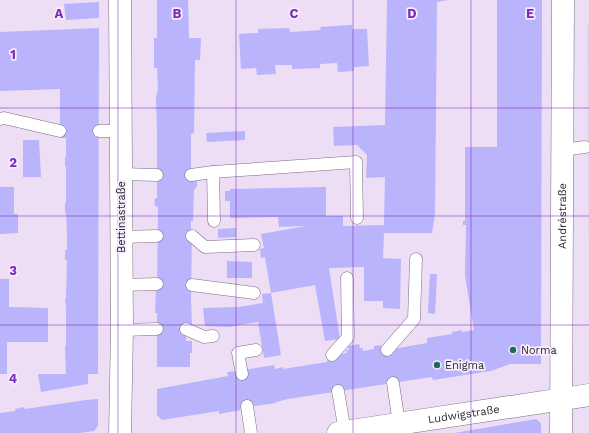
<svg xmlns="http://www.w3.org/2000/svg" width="589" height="433" font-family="'Work Sans',sans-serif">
	<rect width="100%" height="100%" fill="#eddef5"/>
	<polygon fill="#e3d0ee" points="587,25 589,25 589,285"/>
	<g fill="#b9b4fb">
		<polygon points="157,0 188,0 189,38 201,38 200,60 195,60 194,133 191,134 191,181 197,180 197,186 194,190 193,221 191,221 191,230 192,230 191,299 192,326 186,329 186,341 192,341 192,353 190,353 190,367 157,367 157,313 155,313 156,291 157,291 158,207 155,206 154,199 157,198 157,134 156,97 158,90 157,68 154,68 154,38 157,38"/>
		<polygon points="387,0 448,0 437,2 435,214 432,233 384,233 383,258 401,259 400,309 383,308 383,301 364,301 364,267 329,268 340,339 325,341 315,285 271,293 265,257 261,258 260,249 264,248 261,234 306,226 279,227 278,217 230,218 230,201 225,201 225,191 230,191 230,189 326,187 326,216 343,216 343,226 384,225 385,177 366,178 367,155 357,145 334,146 333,127 385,125"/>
		<polygon points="497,0 542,0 541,364 510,364 491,371 433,380 432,377 288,399 276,402 276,403 255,406 254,405 247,406 240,408 241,410 219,414 219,411 162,420 157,415 157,389 228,376 227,372 237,371 274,365 275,369 283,367 283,369 327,362 327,356 347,353 346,350 349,350 348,346 359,344 360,348 363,348 363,351 374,349 374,346 381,345 382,350 387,350 427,343 427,338 452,334 452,332 462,330 462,332 474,330 465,276 466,225 463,225 463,221 465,221 465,147 497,147"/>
		<polygon points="99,2 99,18 66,20 64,4"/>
		<polygon points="352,25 352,29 367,29 369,66 354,67 354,71 338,72 337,63 320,64 320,68 292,69 292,65 275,65 276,74 257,75 256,68 241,69 239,34 258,33 258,29 289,28 290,32 321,30 320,27"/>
		<polygon points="99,28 98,374 88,374 88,384 41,392 38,374 66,374 65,346 66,346 66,308 65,299 66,298 67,260 65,260 65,250 67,250 67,232 66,213 65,213 65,203 66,203 66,167 65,166 65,157 66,157 66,138 60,138 60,89 0,91 0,32"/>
		<polygon points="245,131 245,140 207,142 206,133"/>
		<polygon points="23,140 39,140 41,177 23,177"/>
		<polygon points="0,187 14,187 14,214 18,214 18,233 0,234"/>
		<polygon points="236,228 236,237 218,238 218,229"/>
		<polygon points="227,261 252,262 252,278 227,278"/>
		<polygon points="430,274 437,274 435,314 428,313"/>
		<polygon points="0,279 9,279 9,307 48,308 48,342 7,342 7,374 0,374"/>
		<polygon points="271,293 281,355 264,358 258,322 229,327 205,326 203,308 239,307 263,303 262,294"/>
		<polygon points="98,399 98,426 94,431 80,433 0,433 0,413 15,411 15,409 24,407 25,409 86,400"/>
		<polygon points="536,419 541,423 541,433 454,433"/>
	</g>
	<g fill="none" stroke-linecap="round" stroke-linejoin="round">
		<g stroke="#7b6d82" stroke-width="13">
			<g id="service">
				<polyline points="0,119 4,118 60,131"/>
				<polyline points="99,131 121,131"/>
				<polyline points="562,150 585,147"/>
				<polyline points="213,172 214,221"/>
				<polyline points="121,174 157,175"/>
				<polyline points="191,175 213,172 356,162 357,218"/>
				<polyline points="192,236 205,247 254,245"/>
				<polyline points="121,237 157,236"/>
				<polyline points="122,285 157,284"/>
				<polyline points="192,285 254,293"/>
				<polyline points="186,329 204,337 213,336"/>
				<polyline points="122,330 157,329"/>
				<polyline points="387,350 414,319 416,259"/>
				<polyline points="332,355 348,337 347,278"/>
				<polyline points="242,374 238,353 256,350"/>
				<polyline points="393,383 399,424"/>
				<polyline points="338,391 345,432"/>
				<polyline points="247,406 251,433"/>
			</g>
		</g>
		<g stroke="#7b6d82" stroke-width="23">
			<g id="minor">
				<polyline points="120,433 122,330 120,0"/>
				<path id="s1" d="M338,433L589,395"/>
				<path id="s2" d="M561,433L563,0"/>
			</g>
		</g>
		<use href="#service" stroke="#fff" stroke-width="12"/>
		<use href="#minor" stroke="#fff" stroke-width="22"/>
	</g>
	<path fill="none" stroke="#7b2cbf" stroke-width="1" stroke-opacity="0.55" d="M118,0V433M236,0V433M353,0V433M471,0V433M0,108H589M0,216H589M0,325H589"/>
	<g fill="#23685c" stroke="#f7edfc" stroke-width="1.5">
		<circle cx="513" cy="350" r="4"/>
		<circle cx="437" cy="365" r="4"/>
	</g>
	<g text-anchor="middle" stroke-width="3.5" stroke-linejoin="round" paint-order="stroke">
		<g font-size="11" fill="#2f2932" stroke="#f7edfc">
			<text dy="4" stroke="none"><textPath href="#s2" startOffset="217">Andréstraße</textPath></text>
			<text transform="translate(121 217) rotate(-90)" y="4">Bettinastraße</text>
			<text dy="4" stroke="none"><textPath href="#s1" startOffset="127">Ludwigstraße</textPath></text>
		</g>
		<g font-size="11" fill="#2f2932" stroke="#f7edfc" text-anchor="start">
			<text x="521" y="354">Norma</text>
			<text x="445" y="369">Enigma</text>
		</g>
	</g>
	<g font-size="13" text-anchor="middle" font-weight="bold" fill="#7b2cbf" stroke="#f7edfc" stroke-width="3.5" stroke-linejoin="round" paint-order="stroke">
		<text x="59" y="18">A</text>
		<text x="177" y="18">B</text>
		<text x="294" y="18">C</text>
		<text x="412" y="18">D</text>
		<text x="530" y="18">E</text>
		<text x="13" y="59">1</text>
		<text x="13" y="167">2</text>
		<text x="13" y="275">3</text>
		<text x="13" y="383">4</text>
	</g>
</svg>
